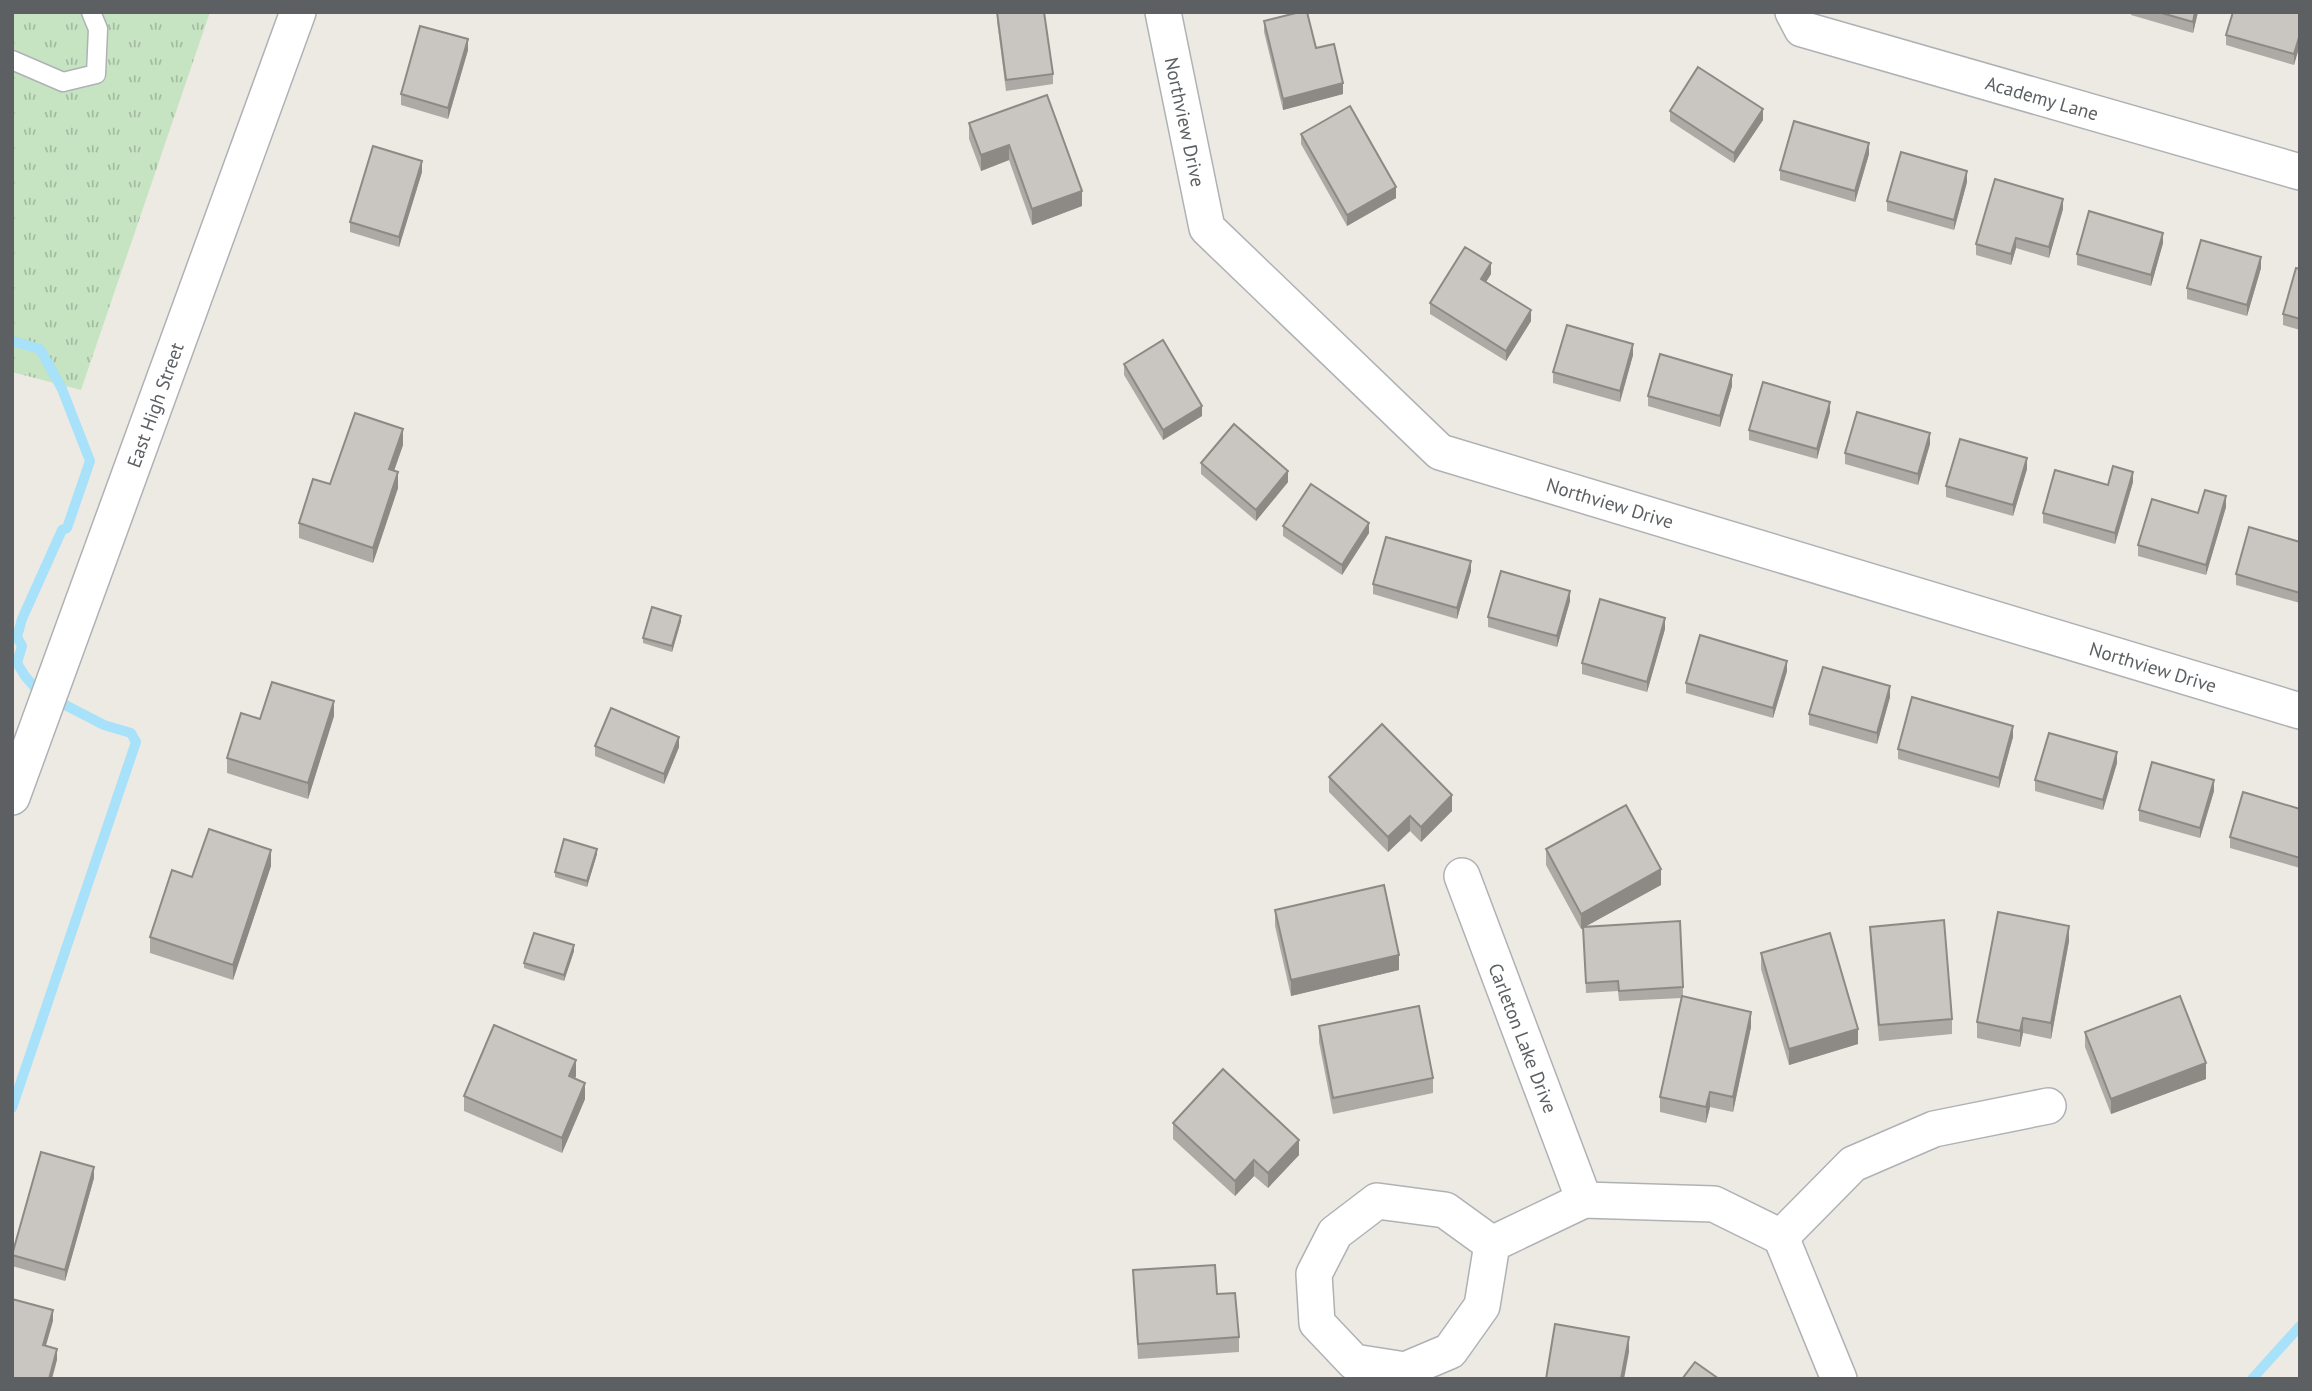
<svg xmlns="http://www.w3.org/2000/svg" width="2312" height="1391" font-family="'PT Sans',sans-serif">
	<defs>
		<pattern id="grass-tufts" width="24" height="20" patternUnits="userSpaceOnUse" patternTransform="scale(1.75)"><rect width="24" height="20" fill="#c6e3c2"/><path d="M3 7l-1-3M5 7V3M7 7l1-3M15 17l-1-3M17 17v-4M19 17l1-3" fill="none" stroke="#a4bba1"/></pattern>
	</defs>
	<rect width="100%" height="100%" fill="#edeae4"/>
	<polygon fill="url(#grass-tufts)" points="12,12 210,12 81,390 12,372"/>
	<g fill="none" stroke-linecap="round" stroke-linejoin="round">
		<g stroke="#a7e1fa" stroke-width="10">
			<polyline points="12,341 40,349 62,389 90,461 67,528 62,530 22,619 17,637 22,646 17,663 25,676 38,691 104,725 131,733 136,742 12,1108"/>
			<polyline points="2252,1379 2300,1326"/>
		</g>
		<g stroke="#afb2b5" stroke-width="21">
			<polyline id="service" points="12,60 63,82 96,74 98,29 91,12"/>
		</g>
		<g stroke="#afb2b5" stroke-width="38">
			<g id="minor">
				<polyline points="1163,12 1207,228 1440,452 2300,711"/>
				<polyline points="1793,12 1802,29 2300,172"/>
				<polyline points="12,797 298,12"/>
				<polyline points="1462,876 1584,1200"/>
				<polygon points="1377,1201 1445,1210 1492,1244 1482,1306 1450,1351 1405,1370 1354,1362 1317,1323 1314,1274 1335,1233"/>
				<polyline points="1781,1237 1839,1379"/>
				<polyline points="1492,1244 1584,1200 1714,1204 1781,1237 1853,1164 1934,1129 2048,1106"/>
			</g>
		</g>
		<use href="#service" stroke="#fff" stroke-width="18"/>
		<use href="#minor" stroke="#fff" stroke-width="35"/>
	</g>
	<g fill="#ada9a5">
		<polygon points="997,12 1053,74 1053,84 1006,91 997,21"/>
		<polygon points="2131,12 2198,12 2193,33 2131,15"/>
		<polygon points="2300,12 2294,65 2226,45 2226,35"/>
		<polygon points="1264,21 1316,48 1343,94 1283,110 1264,32"/>
		<polygon points="468,50 448,119 401,105 401,94"/>
		<polygon points="1047,95 1082,206 1032,225 1009,160 981,171 969,139 969,123"/>
		<polygon points="1670,111 1763,120 1734,163 1670,121"/>
		<polygon points="1301,134 1396,198 1347,226 1301,144"/>
		<polygon points="1869,154 1855,202 1780,180 1780,170"/>
		<polygon points="422,172 399,247 350,232 350,222"/>
		<polygon points="1967,182 1954,230 1887,211 1887,201"/>
		<polygon points="2063,209 2049,258 2016,248 2011,265 1976,255 1976,244"/>
		<polygon points="2163,243 2151,286 2077,265 2077,254"/>
		<polygon points="2261,268 2247,316 2187,299 2187,288"/>
		<polygon points="2300,269 2300,330 2283,325 2283,314"/>
		<polygon points="1491,274 1486,282 1531,321 1506,361 1430,314 1430,303"/>
		<polygon points="1633,355 1620,402 1553,383 1553,372"/>
		<polygon points="1124,364 1202,416 1163,440 1124,375"/>
		<polygon points="1732,386 1720,427 1648,406 1648,396"/>
		<polygon points="1830,412 1817,459 1749,440 1749,430"/>
		<polygon points="1930,444 1918,485 1845,464 1845,453"/>
		<polygon points="403,445 394,471 398,488 373,563 299,538 299,523 330,484"/>
		<polygon points="1201,463 1288,482 1256,521 1201,474"/>
		<polygon points="2027,469 2013,516 1946,497 1946,486"/>
		<polygon points="2133,482 2115,544 2043,523 2043,513 2108,485"/>
		<polygon points="2226,507 2206,575 2138,556 2138,545 2198,513"/>
		<polygon points="1283,526 1369,533 1342,575 1283,536"/>
		<polygon points="2300,542 2300,603 2236,585 2236,574"/>
		<polygon points="1471,571 1457,619 1373,594 1373,584"/>
		<polygon points="1570,601 1557,647 1488,627 1488,617"/>
		<polygon points="681,621 672,652 643,643 643,638"/>
		<polygon points="1665,629 1647,692 1582,674 1582,663"/>
		<polygon points="1787,671 1773,718 1686,693 1686,683"/>
		<polygon points="1890,697 1877,744 1809,725 1809,714"/>
		<polygon points="334,716 308,799 227,773 227,758"/>
		<polygon points="2013,737 1999,788 1898,759 1898,749"/>
		<polygon points="595,746 679,747 664,784 595,756"/>
		<polygon points="2117,763 2103,810 2035,791 2035,780"/>
		<polygon points="1329,777 1452,811 1421,842 1410,831 1388,852 1329,792"/>
		<polygon points="2214,791 2200,838 2139,821 2139,810"/>
		<polygon points="2300,809 2300,868 2230,848 2230,837"/>
		<polygon points="1546,849 1661,885 1586,926 1683,987 1683,997 1751,1027 1733,1112 1710,1107 1706,1123 1660,1112 1660,1097 1682,998 1619,1001 1618,991 1586,993 1583,928 1581,929 1546,865"/>
		<polygon points="597,854 587,887 555,877 555,872"/>
		<polygon points="271,866 233,980 150,953 150,937 192,877"/>
		<polygon points="1275,910 1399,970 1291,996 1275,926"/>
		<polygon points="1870,927 1952,1019 1952,1034 1879,1041 1870,943"/>
		<polygon points="2069,941 2051,1039 2023,1033 2020,1047 1977,1038 1977,1022"/>
		<polygon points="574,951 564,981 524,968 524,963"/>
		<polygon points="1761,953 1858,1044 1789,1065 1761,969"/>
		<polygon points="1319,1026 1433,1078 1433,1093 1333,1114 1319,1042"/>
		<polygon points="2085,1032 2206,1079 2111,1114 2085,1047"/>
		<polygon points="576,1076 575,1079 585,1099 562,1153 464,1111 464,1096"/>
		<polygon points="1173,1123 1299,1155 1268,1188 1254,1176 1235,1196 1173,1139"/>
		<polygon points="94,1178 65,1281 12,1266 12,1253"/>
		<polygon points="1133,1270 1239,1337 1239,1352 1138,1359"/>
	</g>
	<g fill="#8d8a86">
		<polygon points="2195,12 2198,12 2193,33 2193,22"/>
		<polygon points="2300,34 2300,45 2294,65 2294,54"/>
		<polygon points="468,39 468,50 448,119 448,108"/>
		<polygon points="1343,83 1343,94 1283,110 1283,99"/>
		<polygon points="1763,109 1763,120 1734,163 1734,153"/>
		<polygon points="1869,143 1869,154 1855,202 1855,191"/>
		<polygon points="1009,145 1009,160 981,171 981,155"/>
		<polygon points="422,161 422,172 399,247 399,237"/>
		<polygon points="1967,171 1967,182 1954,230 1954,220"/>
		<polygon points="1396,187 1396,198 1347,226 1347,215"/>
		<polygon points="1082,191 1082,206 1032,225 1032,209"/>
		<polygon points="2063,199 2063,209 2049,258 2049,247"/>
		<polygon points="2163,233 2163,243 2151,286 2151,275"/>
		<polygon points="2016,238 2016,248 2011,265 2011,254"/>
		<polygon points="2261,257 2261,268 2247,316 2247,305"/>
		<polygon points="1491,263 1491,274 1481,290 1481,279"/>
		<polygon points="1531,310 1531,321 1506,361 1506,351"/>
		<polygon points="1633,344 1633,355 1620,402 1620,391"/>
		<polygon points="1732,375 1732,386 1720,427 1720,416"/>
		<polygon points="1830,402 1830,412 1817,459 1817,449"/>
		<polygon points="1202,406 1202,416 1163,440 1163,430"/>
		<polygon points="403,429 403,445 389,485 389,469"/>
		<polygon points="1930,433 1930,444 1918,485 1918,474"/>
		<polygon points="2027,458 2027,469 2013,516 2013,505"/>
		<polygon points="1288,471 1288,482 1256,521 1256,510"/>
		<polygon points="398,472 398,488 373,563 373,548"/>
		<polygon points="2133,472 2133,482 2115,544 2115,533"/>
		<polygon points="2226,496 2226,507 2206,575 2206,565"/>
		<polygon points="1369,523 1369,533 1342,575 1342,565"/>
		<polygon points="1471,561 1471,571 1457,619 1457,608"/>
		<polygon points="1570,591 1570,601 1557,647 1557,636"/>
		<polygon points="681,616 681,621 672,652 672,646"/>
		<polygon points="1665,618 1665,629 1647,692 1647,682"/>
		<polygon points="1787,661 1787,671 1773,718 1773,708"/>
		<polygon points="1890,686 1890,697 1877,744 1877,733"/>
		<polygon points="334,701 334,716 308,799 308,783"/>
		<polygon points="2013,726 2013,737 1999,788 1999,778"/>
		<polygon points="679,737 679,747 664,784 664,774"/>
		<polygon points="2117,752 2117,763 2103,810 2103,800"/>
		<polygon points="2214,780 2214,791 2200,838 2200,828"/>
		<polygon points="1452,795 1452,811 1421,842 1421,827"/>
		<polygon points="1410,816 1410,831 1388,852 1388,837"/>
		<polygon points="597,849 597,854 587,887 587,881"/>
		<polygon points="271,850 271,866 233,980 233,965"/>
		<polygon points="1661,869 1661,885 1581,929 1581,914"/>
		<polygon points="2069,926 2069,941 2051,1039 2051,1023"/>
		<polygon points="574,945 574,951 564,981 564,975"/>
		<polygon points="1399,955 1399,970 1291,996 1291,980"/>
		<polygon points="1751,1012 1751,1027 1733,1112 1733,1097"/>
		<polygon points="2023,1018 2023,1033 2020,1047 2020,1031"/>
		<polygon points="1858,1029 1858,1044 1789,1065 1789,1049"/>
		<polygon points="576,1060 576,1076 569,1092 569,1076"/>
		<polygon points="2206,1063 2206,1079 2111,1114 2111,1099"/>
		<polygon points="585,1083 585,1099 562,1153 562,1138"/>
		<polygon points="1710,1092 1710,1107 1706,1123 1706,1107"/>
		<polygon points="1299,1140 1299,1155 1268,1188 1268,1173"/>
		<polygon points="1254,1160 1254,1176 1235,1196 1235,1181"/>
		<polygon points="94,1167 94,1178 65,1281 65,1270"/>
		<polygon points="53,1310 53,1321 43,1356 43,1345"/>
		<polygon points="1629,1337 1629,1352 1624,1379 1621,1379"/>
		<polygon points="57,1349 57,1360 52,1379 49,1379"/>
	</g>
	<g fill="#c9c5c0" stroke="#8d8a86" stroke-width="2">
		<polygon points="997,12 1044,12 1053,74 1006,80"/>
		<polygon points="1300,12 1307,12 1316,48 1334,44 1343,83 1283,99 1264,21"/>
		<polygon points="2158,12 2195,12 2193,22"/>
		<polygon points="2233,12 2300,12 2300,34 2294,54 2226,35"/>
		<polygon points="420,26 468,39 448,108 401,94"/>
		<polygon points="1698,67 1763,109 1734,153 1670,111"/>
		<polygon points="1047,95 1082,191 1032,209 1009,145 981,155 969,123"/>
		<polygon points="1350,106 1396,187 1347,215 1301,134"/>
		<polygon points="1794,121 1869,143 1855,191 1780,170"/>
		<polygon points="373,146 422,161 399,237 350,222"/>
		<polygon points="1901,152 1967,171 1954,220 1887,201"/>
		<polygon points="1995,179 2063,199 2049,247 2016,238 2011,254 1976,244"/>
		<polygon points="2089,211 2163,233 2151,275 2077,254"/>
		<polygon points="2201,240 2261,257 2247,305 2187,288"/>
		<polygon points="1465,247 1491,263 1481,279 1531,310 1506,351 1430,303"/>
		<polygon points="2296,268 2300,269 2300,319 2283,314"/>
		<polygon points="1567,325 1633,344 1620,391 1553,372"/>
		<polygon points="1163,340 1202,406 1163,430 1124,364"/>
		<polygon points="1660,354 1732,375 1720,416 1648,396"/>
		<polygon points="1763,382 1830,402 1817,449 1749,430"/>
		<polygon points="1857,412 1930,433 1918,474 1845,453"/>
		<polygon points="355,413 403,429 389,469 398,472 373,548 299,523 313,479 330,484"/>
		<polygon points="1234,424 1288,471 1256,510 1201,463"/>
		<polygon points="1960,439 2027,458 2013,505 1946,486"/>
		<polygon points="2113,466 2133,472 2115,533 2043,513 2055,470 2108,485"/>
		<polygon points="1311,484 1369,523 1342,565 1283,526"/>
		<polygon points="2205,490 2226,496 2206,565 2138,545 2152,499 2198,513"/>
		<polygon points="2249,527 2300,542 2300,593 2236,574"/>
		<polygon points="1386,537 1471,561 1457,608 1373,584"/>
		<polygon points="1501,571 1570,591 1557,636 1488,617"/>
		<polygon points="1600,599 1665,618 1647,682 1582,663"/>
		<polygon points="652,607 681,616 672,646 643,638"/>
		<polygon points="1700,635 1787,661 1773,708 1686,683"/>
		<polygon points="1823,667 1890,686 1877,733 1809,714"/>
		<polygon points="272,682 334,701 308,783 227,758 241,713 260,719"/>
		<polygon points="1912,697 2013,726 1999,778 1898,749"/>
		<polygon points="611,708 679,737 664,774 595,746"/>
		<polygon points="1382,724 1452,795 1421,827 1410,816 1388,837 1329,777"/>
		<polygon points="2049,733 2117,752 2103,800 2035,780"/>
		<polygon points="2152,762 2214,780 2200,828 2139,810"/>
		<polygon points="2243,792 2300,809 2300,858 2230,837"/>
		<polygon points="1626,805 1661,869 1581,914 1546,849"/>
		<polygon points="209,829 271,850 233,965 150,937 172,870 192,877"/>
		<polygon points="564,839 597,849 587,881 555,872"/>
		<polygon points="1384,885 1399,955 1291,980 1275,910"/>
		<polygon points="1998,912 2069,926 2051,1023 2023,1018 2020,1031 1977,1022"/>
		<polygon points="1944,920 1952,1019 1879,1025 1870,927"/>
		<polygon points="1680,921 1683,987 1619,991 1618,981 1586,983 1583,927"/>
		<polygon points="534,933 574,945 564,975 524,963"/>
		<polygon points="1830,933 1858,1029 1789,1049 1761,953"/>
		<polygon points="1682,996 1751,1012 1733,1097 1710,1092 1706,1107 1660,1097"/>
		<polygon points="2180,996 2206,1063 2111,1099 2085,1032"/>
		<polygon points="1419,1006 1433,1078 1333,1098 1319,1026"/>
		<polygon points="494,1025 576,1060 569,1076 585,1083 562,1138 464,1096"/>
		<polygon points="1223,1069 1299,1140 1268,1173 1254,1160 1235,1181 1173,1123"/>
		<polygon points="41,1152 94,1167 65,1270 12,1255"/>
		<polygon points="1215,1265 1217,1294 1235,1293 1239,1337 1138,1344 1133,1270"/>
		<polygon points="12,1299 53,1310 43,1345 57,1349 49,1379 12,1379"/>
		<polygon points="1555,1324 1629,1337 1621,1379 1546,1379"/>
		<polygon points="1695,1362 1719,1379 1682,1379"/>
	</g>
	<g text-anchor="middle" stroke-width="7" stroke-linejoin="round" paint-order="stroke">
		<g font-size="19" fill="#5c6063" stroke="#fff">
			<text transform="translate(2042 98) rotate(16)" y="7">Academy Lane</text>
			<text transform="translate(1185 122) rotate(78)" y="7">Northview Drive</text>
			<text transform="translate(155 405) rotate(-70)" y="7">East High Street</text>
			<text transform="translate(1610 503) rotate(17)" y="7">Northview Drive</text>
			<text transform="translate(2153 667) rotate(17)" y="7">Northview Drive</text>
			<text transform="translate(1523 1038) rotate(69)" y="7">Carleton Lake Drive</text>
		</g>
	</g>
	<rect width="2312" height="1391" fill="none" stroke="#5c6063" stroke-width="28"/>
</svg>
